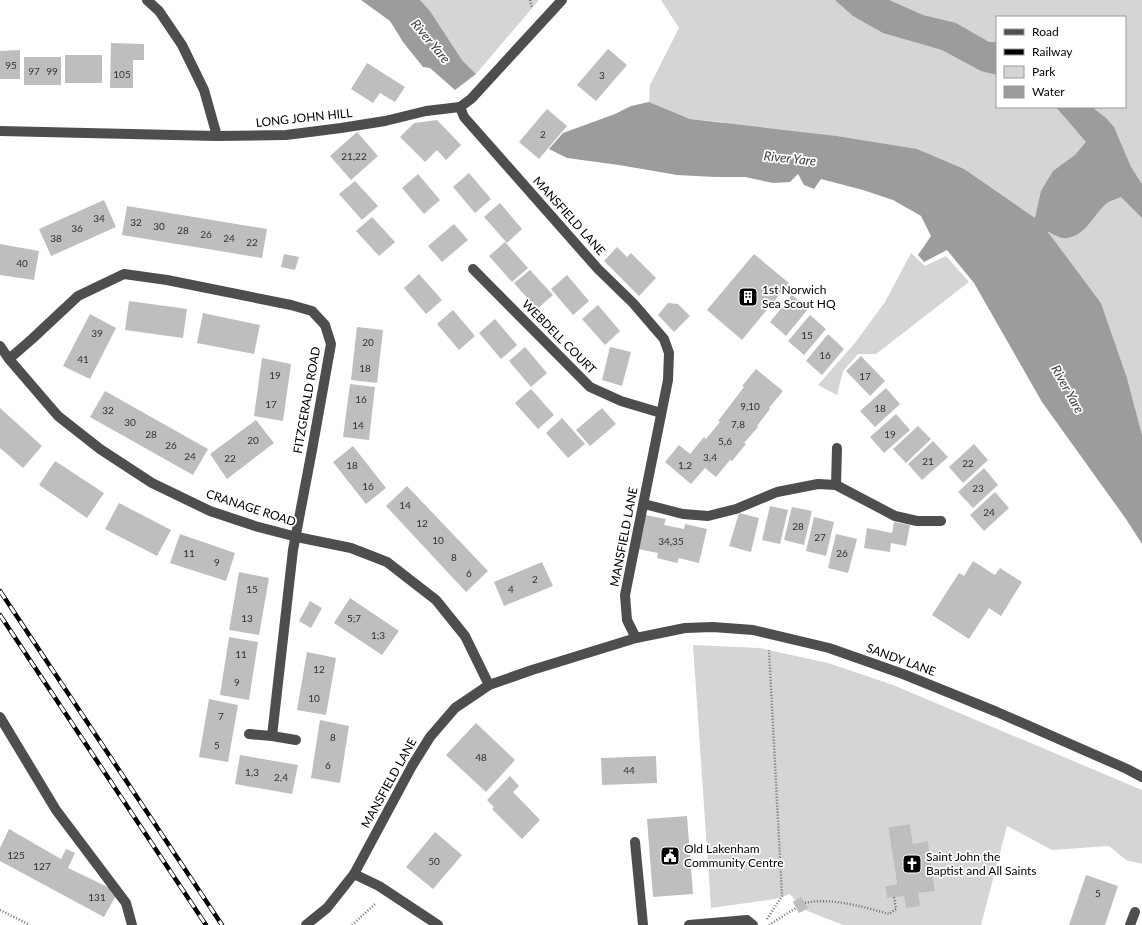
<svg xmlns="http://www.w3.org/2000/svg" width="1142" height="925" font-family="Lato,sans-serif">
	<rect width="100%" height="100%" fill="#fff"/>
	<g fill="#d5d5d5" fill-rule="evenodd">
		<polygon points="420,0 539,0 476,74 462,60 430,11"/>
		<path d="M661,0H1142V435L1127,378L1101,303L1039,222L722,122L690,119L649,102L650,85L679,28ZM997,17H1125V107H997Z"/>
		<polygon points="911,253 925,266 946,256 969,282 876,354 858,354 843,371 837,395 818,385 855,343 885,302"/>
		<path d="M693,645L759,648L828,663L893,685L1142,790V864L1126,860L1109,846L1052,850L1007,826L981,925H843L805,910L799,913L793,902L795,900L790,894L775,899L711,908ZM910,824L913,844L928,842L935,890L887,898L885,886L897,884L888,827Z"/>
	</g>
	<g fill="#9c9c9c">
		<polygon points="361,0 420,0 430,11 462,60 476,74 455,90 430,68 423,67 403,42 390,21"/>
		<polygon points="835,0 889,0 923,15 956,23 989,42 997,42 997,75 981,71 942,50 883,33 853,16"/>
		<path d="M649,102L690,119L836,136L917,149L964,169L1035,218L1041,191L1053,171L1075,155L1086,142L1056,107H1092L1106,118L1114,127L1131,167L1142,184V218L1121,197C1117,199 1111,200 1107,203C1094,213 1087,235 1067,238C1060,239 1053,234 1047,231L1101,303L1127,378L1142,435V544L1126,519L1042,402L974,283L947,250L924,262L918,255L931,236L921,216L893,200L863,190L821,179L814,189L804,185L798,174L790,182L773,183L745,177H715L677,175L619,165L567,158L549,149L563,133L615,114L631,106Z"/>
	</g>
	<g fill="#bebebe">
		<polygon points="111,43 144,44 144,60 133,60 133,88 110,88"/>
		<polygon points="608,49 627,65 596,101 577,85"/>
		<polygon points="20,50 20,79 0,79 0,51"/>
		<rect x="65" y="55" width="37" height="28"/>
		<rect x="24" y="57" width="37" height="28"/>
		<polygon points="367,63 405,87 395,102 380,93 373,103 351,89"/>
		<polygon points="547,109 567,126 539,159 519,142"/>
		<polygon points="437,120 461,145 446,160 437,150 425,162 400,137 414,123"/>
		<polygon points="357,132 378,156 351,180 330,156"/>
		<polygon points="469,173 491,199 475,213 453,187"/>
		<polygon points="418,174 440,200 424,214 402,188"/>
		<polygon points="355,181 378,206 362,220 339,194"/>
		<polygon points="104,200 116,227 51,256 39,229"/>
		<polygon points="500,203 522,229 507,243 484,217"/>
		<polygon points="127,206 267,229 262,258 122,235"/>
		<polygon points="372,217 395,242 379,256 356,231"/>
		<polygon points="454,224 468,240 442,262 428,246"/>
		<polygon points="505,242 528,268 512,282 489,256"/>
		<polygon points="0,244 39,251 34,280 0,275"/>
		<polygon points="617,247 627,257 631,253 656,278 639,296 604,261"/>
		<polygon points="284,254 299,257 295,270 281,267"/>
		<polygon points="754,254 789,283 742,340 707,310"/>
		<polygon points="530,270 553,295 537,309 514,283"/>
		<polygon points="419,274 442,300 426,314 404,288"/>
		<polygon points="567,275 589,301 573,315 551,289"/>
		<polygon points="792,295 808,309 786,336 770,322"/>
		<polygon points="129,301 187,309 183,338 125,330"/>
		<polygon points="668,303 678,304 690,316 674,332 658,315"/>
		<polygon points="598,305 620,331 605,345 582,319"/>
		<polygon points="453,310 475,336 459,350 437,324"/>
		<polygon points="203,313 260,325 254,354 197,343"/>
		<polygon points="90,314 116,328 90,379 63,366"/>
		<polygon points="810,315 826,329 804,355 788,341"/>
		<polygon points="495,319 517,345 501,359 479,333"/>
		<polygon points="357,327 383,330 377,383 351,380"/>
		<polygon points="828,334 844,349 822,375 806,361"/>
		<polygon points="525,347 547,373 531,387 509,361"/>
		<polygon points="610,347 631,352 622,386 602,380"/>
		<polygon points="861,356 885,381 870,396 846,371"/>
		<polygon points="262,358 291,364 283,421 254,416"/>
		<polygon points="756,369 783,391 769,408 770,409 757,426 758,427 744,443 746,444 732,461 730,460 716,477 705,468 691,484 665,462 679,445 690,454 704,437 706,439 720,422 718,421 744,387 742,386"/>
		<polygon points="350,384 375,387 369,440 343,437"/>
		<polygon points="886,388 900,404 875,427 860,411"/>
		<polygon points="531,389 554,415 538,429 515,403"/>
		<polygon points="105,391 208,449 193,475 90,417"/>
		<polygon points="0,408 42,446 23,468 0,448"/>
		<polygon points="602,408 616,424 590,446 576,430"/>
		<polygon points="896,414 910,430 884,453 870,437"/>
		<polygon points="562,418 585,444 568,458 546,433"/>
		<polygon points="256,420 274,443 227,479 210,454"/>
		<polygon points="918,426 931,439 906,463 893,449"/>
		<polygon points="933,441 948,457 922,480 908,464"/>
		<polygon points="974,444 988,460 963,483 949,467"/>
		<polygon points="353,446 386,488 366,504 333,462"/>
		<polygon points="55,461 104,493 87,518 39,485"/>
		<polygon points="984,468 998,485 973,508 958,492"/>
		<polygon points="407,486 488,571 466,592 386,506"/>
		<polygon points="995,492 1009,508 984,531 970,515"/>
		<polygon points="119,503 171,530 157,556 105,529"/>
		<polygon points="770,506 788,510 780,544 762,540"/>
		<polygon points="792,507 812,511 804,545 784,540"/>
		<polygon points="739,513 759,518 751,552 729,546"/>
		<polygon points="645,515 666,519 664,525 684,529 685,524 707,529 699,563 679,558 677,563 657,558 658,553 638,549"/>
		<polygon points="814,517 834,522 826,556 806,551"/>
		<polygon points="894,522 910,525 906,546 891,543 890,552 864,548 867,528 892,533"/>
		<polygon points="180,534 235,553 226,581 170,563"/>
		<polygon points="836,534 857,539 848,573 828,568"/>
		<polygon points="973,561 995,575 1000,568 1022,582 1001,616 989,608 969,639 932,615 959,573 964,576"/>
		<polygon points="542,562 553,586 504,606 494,582"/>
		<polygon points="239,572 269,578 259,635 229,630"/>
		<polygon points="350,598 399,631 382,655 334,623"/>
		<polygon points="310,601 322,608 311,628 299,621"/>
		<polygon points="229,637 258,642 249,700 220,695"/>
		<polygon points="307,652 336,658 326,715 297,710"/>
		<polygon points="209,699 238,705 228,762 199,757"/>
		<polygon points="320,720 349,726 340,783 311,778"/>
		<polygon points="476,723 515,760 486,792 446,755"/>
		<polygon points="240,755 298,765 292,794 235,784"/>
		<polygon points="656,756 657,783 602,785 601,758"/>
		<polygon points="510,776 519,786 513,792 540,820 522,839 492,809 494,807 487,800"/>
		<polygon points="687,816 693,894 653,897 647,819"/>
		<polygon points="910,824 913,844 928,841 935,891 918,893 920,906 906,908 904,896 887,898 885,886 897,884 888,827"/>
		<polygon points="9,829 61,859 66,849 75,853 68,868 118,892 104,917 0,861 0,848"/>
		<polygon points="435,832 462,855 433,889 406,867"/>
		<polygon points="1086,875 1118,886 1105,925 1069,925"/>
		<polygon points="801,897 808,908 799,913 793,902"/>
	</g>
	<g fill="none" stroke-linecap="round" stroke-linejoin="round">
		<g stroke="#707070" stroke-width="2.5" stroke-dasharray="1 2" stroke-linecap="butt">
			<polyline points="530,0 532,8"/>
			<path d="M805,903C830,897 864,907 889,914L896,909L894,897"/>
			<polyline points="0,910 30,925"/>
			<polyline points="767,919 782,896 769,650"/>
			<polyline points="352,925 376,903"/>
			<polyline points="769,925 796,908"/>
		</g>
		<g stroke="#4e4e4e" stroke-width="10">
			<polyline points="147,0 159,11 182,45 204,90 217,136"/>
			<polyline points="460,107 464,117 598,269 633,303 664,339 669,353 668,380 625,595 627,620 636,638"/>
			<polyline points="0,131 217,136 286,135 341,128 385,121 426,111 460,107 471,99 562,0"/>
			<polyline points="473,269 590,387 621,401 661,413"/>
			<polyline points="0,346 9,359 58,416 100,449 152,483 210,511 255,526 297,537 351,548 387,562 436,600 465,636 489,685"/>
			<polyline points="9,359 32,339 78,296 124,274 167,280 291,305 312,311 325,325 331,344 312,450 293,550 272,736 249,734"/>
			<polyline points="836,485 837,448"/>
			<polyline points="644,504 683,514 708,516 736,509 777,492 818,484 836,485 895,516 917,521 941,521"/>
			<polyline points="0,717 56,810 126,903 132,925"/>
			<polyline points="272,736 296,740"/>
			<polyline points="635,842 643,925"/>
			<polyline points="354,874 379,886 438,925"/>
			<polyline points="306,925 327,908 354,874 412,766 430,737 455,708 489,685 532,670 636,638 685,628 713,627 753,630 829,648 903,674 997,712 1127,769 1142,777"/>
			<polyline points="689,925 747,920 753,925"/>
			<polyline points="1130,925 1135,912"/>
		</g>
		<g stroke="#000" stroke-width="4.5">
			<g id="rail">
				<polyline points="0,591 222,925"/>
				<polyline points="0,615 206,925"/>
			</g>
		</g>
		<use href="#rail" stroke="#fff" stroke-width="3" stroke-dasharray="9" stroke-linecap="butt"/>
	</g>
	<defs>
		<g id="building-square" transform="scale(1)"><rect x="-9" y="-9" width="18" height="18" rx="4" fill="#000" stroke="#fff"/><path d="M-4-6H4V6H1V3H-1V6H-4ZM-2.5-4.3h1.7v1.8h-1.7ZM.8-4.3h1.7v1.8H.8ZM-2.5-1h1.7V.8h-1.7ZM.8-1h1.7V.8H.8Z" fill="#fff"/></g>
		<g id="civic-square" transform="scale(1)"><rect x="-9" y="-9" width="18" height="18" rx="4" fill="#000" stroke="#fff"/><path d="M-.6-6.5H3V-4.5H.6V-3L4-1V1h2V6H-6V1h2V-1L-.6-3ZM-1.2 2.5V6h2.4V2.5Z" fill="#fff"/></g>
		<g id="church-square" transform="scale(1)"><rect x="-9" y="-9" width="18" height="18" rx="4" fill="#000" stroke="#fff"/><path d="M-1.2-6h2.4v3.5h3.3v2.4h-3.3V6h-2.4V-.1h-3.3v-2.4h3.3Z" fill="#fff"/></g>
	</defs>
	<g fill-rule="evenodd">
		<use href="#building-square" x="748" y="297"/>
		<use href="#civic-square" x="670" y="856"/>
		<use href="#church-square" x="912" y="864"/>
	</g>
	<g text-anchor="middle" stroke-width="3.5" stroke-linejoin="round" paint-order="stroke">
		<g font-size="10" fill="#303030">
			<text x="11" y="69">95</text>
			<text x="34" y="75">97</text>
			<text x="52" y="75">99</text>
			<text x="122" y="78">105</text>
			<text x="602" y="79">3</text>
			<text x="543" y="138">2</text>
			<text x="354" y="160">21,22</text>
			<text x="99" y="222">34</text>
			<text x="136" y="226">32</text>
			<text x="159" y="230">30</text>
			<text x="77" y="232">36</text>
			<text x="183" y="234">28</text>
			<text x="206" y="238">26</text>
			<text x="56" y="242">38</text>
			<text x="229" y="242">24</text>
			<text x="252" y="246">22</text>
			<text x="22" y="267">40</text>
			<text x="97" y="337">39</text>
			<text x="807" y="339">15</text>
			<text x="368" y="346">20</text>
			<text x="825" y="359">16</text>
			<text x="83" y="363">41</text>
			<text x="365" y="372">18</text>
			<text x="275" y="379">19</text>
			<text x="865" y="380">17</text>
			<text x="361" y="403">16</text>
			<text x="271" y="408">17</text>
			<text x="750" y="410">9,10</text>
			<text x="880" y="412">18</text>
			<text x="108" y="414">32</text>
			<text x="130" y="426">30</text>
			<text x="738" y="428">7,8</text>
			<text x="358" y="429">14</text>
			<text x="151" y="438">28</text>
			<text x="890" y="438">19</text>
			<text x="253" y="444">20</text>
			<text x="725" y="445">5,6</text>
			<text x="171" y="449">26</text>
			<text x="190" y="460">24</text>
			<text x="710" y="461">3,4</text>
			<text x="230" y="462">22</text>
			<text x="928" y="465">21</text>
			<text x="968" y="467">22</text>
			<text x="352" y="469">18</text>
			<text x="685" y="469">1,2</text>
			<text x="368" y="490">16</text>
			<text x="978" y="492">23</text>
			<text x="405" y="509">14</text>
			<text x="989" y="516">24</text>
			<text x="422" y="527">12</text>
			<text x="798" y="530">28</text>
			<text x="820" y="541">27</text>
			<text x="438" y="544">10</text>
			<text x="671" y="545">34,35</text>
			<text x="189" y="557">11</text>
			<text x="842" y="557">26</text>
			<text x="454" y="561">8</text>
			<text x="217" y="566">9</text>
			<text x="469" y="577">6</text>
			<text x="535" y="583">2</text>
			<text x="252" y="593">15</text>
			<text x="511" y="593">4</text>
			<text x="247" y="622">13</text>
			<text x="354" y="622">5;7</text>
			<text x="378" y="639">1;3</text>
			<text x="241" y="658">11</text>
			<text x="319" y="673">12</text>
			<text x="237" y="686">9</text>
			<text x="314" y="702">10</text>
			<text x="221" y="720">7</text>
			<text x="333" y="741">8</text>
			<text x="217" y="749">5</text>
			<text x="481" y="761">48</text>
			<text x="328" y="769">6</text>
			<text x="629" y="774">44</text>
			<text x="252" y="776">1,3</text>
			<text x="281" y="781">2,4</text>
			<text x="16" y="859">125</text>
			<text x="434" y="865">50</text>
			<text x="42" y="870">127</text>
			<text x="1098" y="897">5</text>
			<text x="97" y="901">131</text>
		</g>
		<g font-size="12" fill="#000" stroke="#fff">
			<text transform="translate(304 118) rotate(-6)" y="4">LONG JOHN HILL</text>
			<text transform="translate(569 216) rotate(48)" y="4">MANSFIELD LANE</text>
			<text transform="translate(559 337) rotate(45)" y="4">WEBDELL COURT</text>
			<text transform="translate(307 400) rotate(-80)" y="4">FITZGERALD ROAD</text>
			<text transform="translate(251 508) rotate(18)" y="4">CRANAGE ROAD</text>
			<text transform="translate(624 537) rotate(-79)" y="4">MANSFIELD LANE</text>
			<text transform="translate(901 660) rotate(20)" y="4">SANDY LANE</text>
			<text transform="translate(389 783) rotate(-61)" y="4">MANSFIELD LANE</text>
		</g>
		<g font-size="12" fill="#000" stroke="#fff" text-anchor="start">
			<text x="762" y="294">1st Norwich<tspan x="762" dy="14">Sea Scout HQ</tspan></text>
			<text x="684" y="853">Old Lakenham<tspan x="684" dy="14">Community Centre</tspan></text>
			<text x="926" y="861">Saint John the<tspan x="926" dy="14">Baptist and All Saints</tspan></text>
		</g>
		<g font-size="13" font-style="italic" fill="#3d3d3d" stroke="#fff">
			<text transform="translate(431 41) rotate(50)" y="5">River Yare</text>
			<text transform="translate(790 158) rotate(6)" y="5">River Yare</text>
			<text transform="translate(1068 389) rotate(61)" y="5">River Yare</text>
		</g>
	</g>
	<rect x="996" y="16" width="130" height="92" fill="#ffffff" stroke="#999999"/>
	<rect x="1004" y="29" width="20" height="6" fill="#4e4e4e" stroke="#999999"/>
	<text x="1032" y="36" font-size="12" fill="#000000">Road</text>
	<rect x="1004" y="49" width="20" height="6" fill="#000000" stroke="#999999"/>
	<text x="1032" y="56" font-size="12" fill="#000000">Railway</text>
	<rect x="1004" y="66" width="20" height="12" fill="#d5d5d5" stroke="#999999"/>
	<text x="1032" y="76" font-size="12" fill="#000000">Park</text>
	<rect x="1004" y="86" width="20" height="12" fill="#9c9c9c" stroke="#999999"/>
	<text x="1032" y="96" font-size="12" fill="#000000">Water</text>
</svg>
